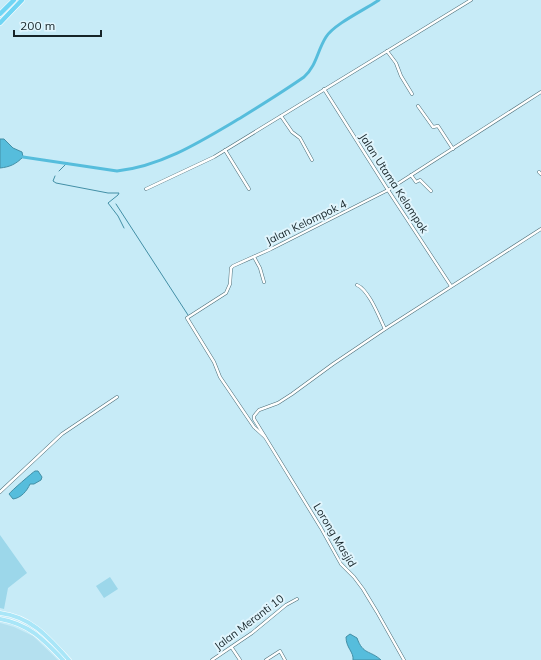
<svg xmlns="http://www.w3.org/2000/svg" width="541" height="660" font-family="Mulish,sans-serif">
	<rect width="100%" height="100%" fill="#c7ebf7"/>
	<polygon fill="#b4e0ef" points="0,623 14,627 33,636 58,660 0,660"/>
	<g fill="#9cd7ea">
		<polygon points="0,535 27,573 8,588 4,609 0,608"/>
		<polygon points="110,577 118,589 104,598 96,586"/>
	</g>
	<g fill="#56bddc" stroke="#438fa6">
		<path d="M0,139H4L13,148L22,152L23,157C16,164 10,167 0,168Z"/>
		<path d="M35,471H38L42,477L41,480L34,484H30C27,491 21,498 13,499L9,494C10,492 33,472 35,471Z"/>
		<path d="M350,634L357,638C363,655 370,650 381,660H353C354,652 346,648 346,637Z"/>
	</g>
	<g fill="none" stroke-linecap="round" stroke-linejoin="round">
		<g stroke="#438fa6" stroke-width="1">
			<polyline points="59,171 67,163"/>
			<polyline points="55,176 53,181 56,183 108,193 119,193 118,195 108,203 118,216 124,228"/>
			<polyline points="116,204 188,315"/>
		</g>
		<path stroke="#56bddc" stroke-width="3" d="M23,157L117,171C163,166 203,140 242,117C263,104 284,91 304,77C317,65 317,51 326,37C334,24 366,9 379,0"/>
		<g stroke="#4d6e78" stroke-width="3.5">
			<g id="minor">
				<polyline points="387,51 396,63 401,76 412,94"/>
				<polyline points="324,89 388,190 451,286"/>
				<polyline points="418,106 433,127 438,126 453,149"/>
				<polyline points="281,116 292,132 300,138 312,160"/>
				<polyline points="225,150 249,189"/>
				<polyline points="539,172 541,174"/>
				<polyline points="411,175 416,182 420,180 431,191"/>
				<polyline points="146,189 214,157 471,0"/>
				<polyline points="254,257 260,268 264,282"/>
				<path d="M357,285C369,290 379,317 385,329"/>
				<polyline points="265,437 254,427 220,377 214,362 187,318 226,293 230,284 231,268 233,266 271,249 388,190 541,92"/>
				<polyline points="0,492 62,434 117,397"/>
				<polyline points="232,648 240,660"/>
				<polyline points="212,660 252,633 286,605 297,599"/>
				<polyline points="266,660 280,651 285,660"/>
				<polyline points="404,660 377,612 363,589 354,577 341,564 321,528 254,419 254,416 259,410 278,403 292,394 333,364 385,329 541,229"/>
			</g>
		</g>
		<g stroke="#fff" stroke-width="5">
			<g id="primary">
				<path d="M0,613C32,617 49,638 69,660"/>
				<path d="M0,619C29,624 44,640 63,660"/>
			</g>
		</g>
		<g stroke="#fff" stroke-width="5.5">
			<g id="motorway">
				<polyline points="0,14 14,0"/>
				<polyline points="0,23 22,0"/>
			</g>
		</g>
		<use href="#minor" stroke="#fff" stroke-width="2.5"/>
		<use href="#primary" stroke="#a9e6f8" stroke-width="4"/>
		<use href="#motorway" stroke="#70d5f4" stroke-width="4.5"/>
	</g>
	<g text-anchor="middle" stroke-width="4" stroke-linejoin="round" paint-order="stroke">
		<g font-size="11" fill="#162428" stroke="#e0f5fd">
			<text transform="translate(394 183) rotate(57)" y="4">Jalan Utama Kelompok</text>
			<text transform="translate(306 222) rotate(-26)" y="4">Jalan Kelompok 4</text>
			<text transform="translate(335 535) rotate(59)" y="4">Lorong Masjid</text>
			<text transform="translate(249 622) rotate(-37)" y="4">Jalan Meranti 10</text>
		</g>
	</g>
	<path d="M14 30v6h87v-6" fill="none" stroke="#162428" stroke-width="2"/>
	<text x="20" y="30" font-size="12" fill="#162428" stroke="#e0f5fd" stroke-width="3" paint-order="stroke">200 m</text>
</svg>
